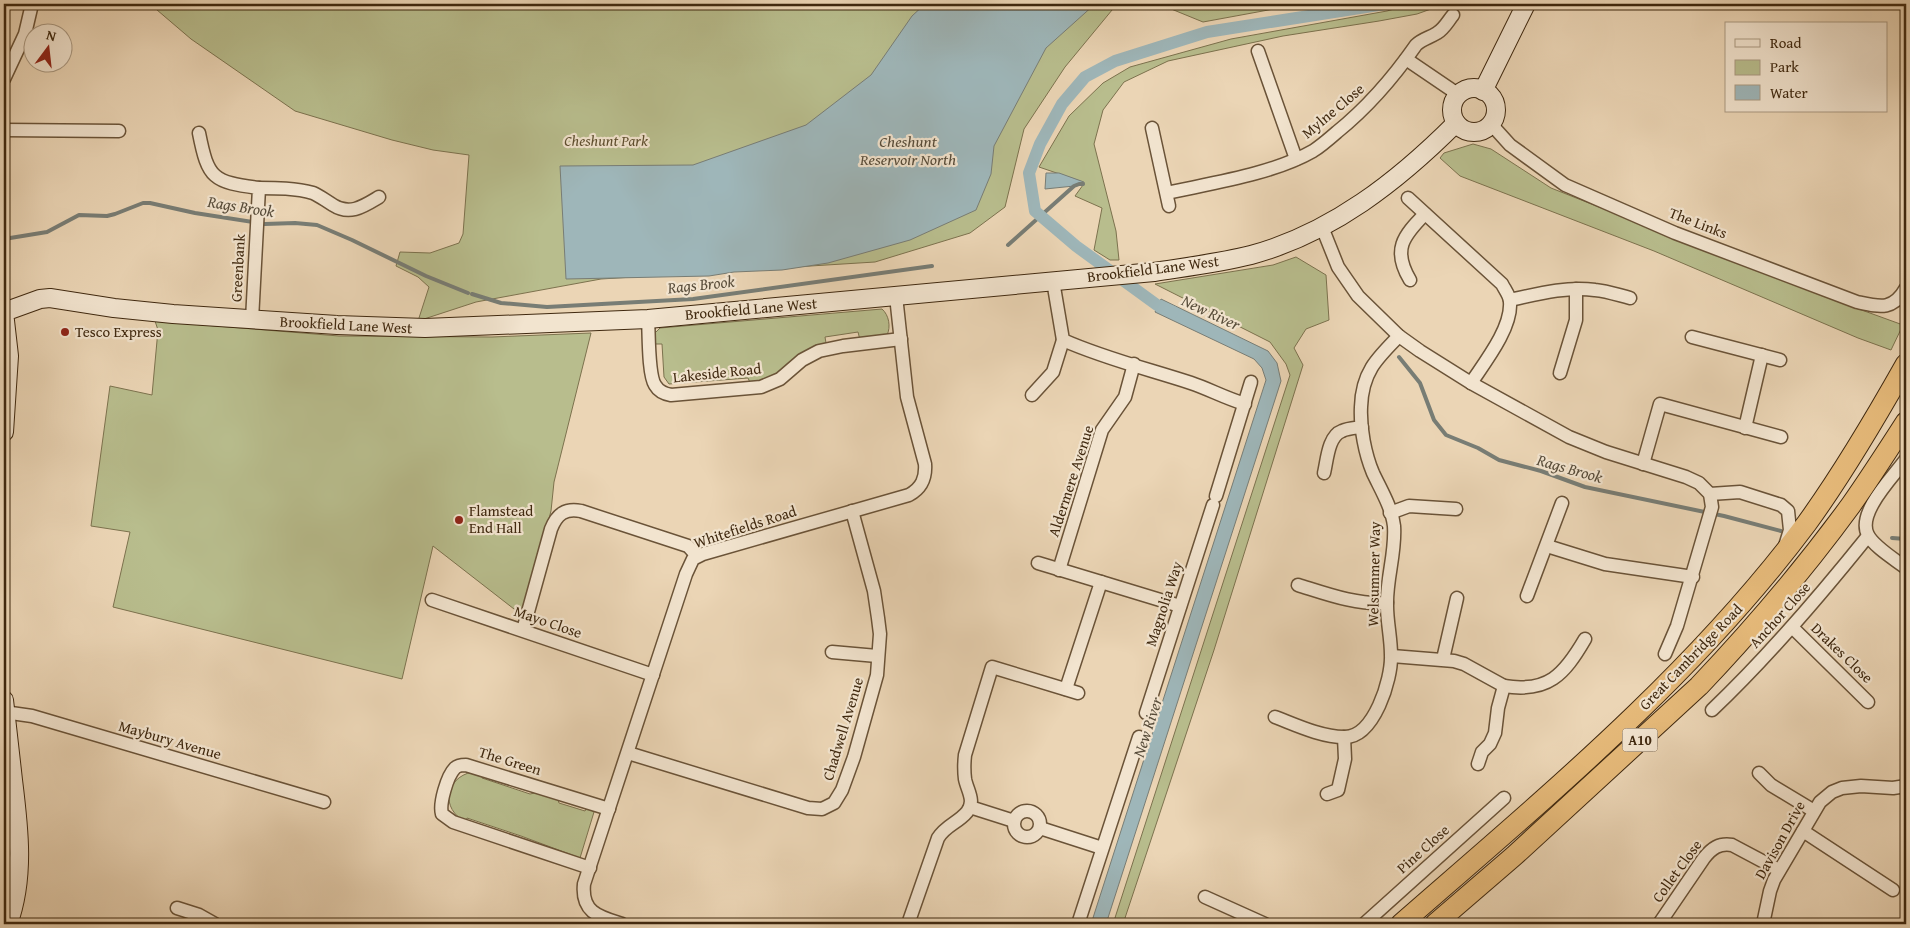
<svg xmlns="http://www.w3.org/2000/svg" width="1910" height="928" font-family="'Gentium Book Plus',serif">
	<rect width="100%" height="100%" fill="#ebd5b5"/>
	<filter id="stains"><feTurbulence type="fractalNoise" baseFrequency=".004" numOctaves="4"/><feColorMatrix values="0 0 0 0 .2 0 0 0 0 .09 0 0 0 0 .02 0 0 0 .5 -.17"/></filter>
	<radialGradient id="worn" r=".72"><stop offset=".6" stop-color="#630" stop-opacity="0"/><stop offset="1" stop-color="#630" stop-opacity=".3"/></radialGradient>
	<g fill="#b8bd8d" stroke="#7c724e">
		<polygon points="150,4 1117,4 1065,67 1024,129 1005,207 970,233 875,262 601,279 476,302 418,321 429,287 418,277 396,266 400,252 430,253 459,243 463,234 469,155 433,150 392,140 295,111 191,39"/>
		<polygon points="1159,4 1301,4 1203,22"/>
		<polygon points="1412,4 1445,4 1417,14 1379,21 1283,36 1168,61 1124,82 1103,110 1094,144 1116,231 1119,260 1110,260 1094,250 1102,208 1075,196 1083,185 1083,182 1039,167 1069,116 1103,83 1130,67 1231,39 1387,11"/>
		<polygon points="1473,144 1491,149 1551,188 1834,300 1903,325 1891,350 1858,338 1654,251 1460,176 1440,158 1444,153"/>
		<polygon points="1296,257 1326,275 1329,320 1306,329 1294,348 1303,365 1214,650 1123,924 1113,924 1290,375 1286,364 1270,342 1155,284 1273,265"/>
		<path d="M882,309C889,315 891,327 887,335L860,340L858,332L825,337L826,343L783,372L751,385L748,378L669,384L664,377L662,344H653L655,333L660,328Z"/>
		<polygon points="155,321 339,336 492,337 591,333 554,482 551,511 523,616 433,546 402,679 113,607 130,532 91,526 110,386 152,395 158,330"/>
		<path d="M472,772L483,773L482,778L530,794L539,792L557,797L559,803L585,811L587,807L594,812L580,858L521,836L467,818L466,822C440,809 445,778 472,772Z"/>
	</g>
	<g fill="#9eb6b9" stroke="#787d75">
		<polygon points="925,4 1095,4 1046,48 994,146 991,174 976,210 910,240 828,263 782,270 734,272 709,276 566,279 560,166 693,165 806,125 871,75 912,16"/>
		<polygon points="1046,173 1059,173 1084,182 1084,185 1045,189"/>
		<polygon points="1161,299 1268,351 1277,363 1281,381 1106,924 1091,924 1266,380 1262,368 1254,359 1155,312"/>
	</g>
	<g fill="none" stroke-linecap="round" stroke-linejoin="round">
		<g stroke="#787d75" stroke-width="4">
			<polyline points="4,239 47,232 79,215 107,216 115,214 143,203 150,203 195,213 265,224 295,223 317,225 352,240 426,276 468,293"/>
			<polyline points="1008,245 1074,186 1079,184 1083,184"/>
			<polyline points="472,294 501,303 547,307 693,299 932,266"/>
			<polyline points="1399,357 1420,383 1434,420 1446,435 1478,448 1499,460 1541,471 1585,487 1724,516 1781,531"/>
			<polyline points="1892,538 1906,539"/>
		</g>
		<polyline stroke="#9eb6b9" stroke-width="12" points="1173,312 1157,305 1076,246 1035,211 1029,173 1040,144 1062,104 1085,77 1115,61 1207,32 1385,4"/>
		<g stroke="#6a5338" stroke-width="15">
			<g id="minor">
				<polyline points="1258,51 1296,159"/>
				<polyline points="1406,59 1459,95"/>
				<polyline points="4,79 25,34 32,4"/>
				<path d="M1491,124L1510,145L1565,185L1675,233L1857,302C1880,307 1893,311 1906,288"/>
				<polyline points="1152,128 1169,206"/>
				<polyline points="4,130 119,131"/>
				<path d="M199,133C208,179 213,182 259,188L252,320"/>
				<path d="M259,188C276,188 296,188 313,193C320,196 326,201 333,205C350,216 364,206 379,197"/>
				<path d="M1167,193C1212,183 1273,174 1313,151C1321,146 1329,139 1337,132C1368,107 1393,78 1416,45C1422,39 1429,38 1437,33C1444,29 1448,21 1453,15"/>
				<path d="M1408,198L1502,284C1505,290 1510,296 1510,302C1512,328 1485,362 1471,383"/>
				<polyline points="1322,227 1338,267 1358,296 1399,336 1420,351 1471,383 1569,437 1606,452 1686,477 1699,483 1710,494 1712,507 1677,626 1665,654"/>
				<path d="M1410,280C1392,250 1403,236 1425,214"/>
				<path d="M1053,281L1063,340C1103,358 1148,369 1191,383C1209,389 1225,398 1245,404"/>
				<path d="M1510,300C1537,294 1567,286 1595,290C1607,291 1618,295 1630,298"/>
				<path d="M648,319C649,333 648,374 655,385C659,392 665,394 671,395L761,387L780,379L802,360L819,351L843,346L901,339"/>
				<polyline points="1692,337 1780,360"/>
				<polyline points="1560,373 1576,320 1576,289"/>
				<polyline points="1032,395 1053,372 1063,340"/>
				<polyline points="1745,428 1762,355"/>
				<path d="M1906,459C1894,476 1856,513 1868,535C1874,547 1896,560 1906,568"/>
				<polyline points="1643,464 1660,404 1781,437"/>
				<path d="M1324,473C1327,461 1328,436 1342,431C1348,428 1355,428 1362,427"/>
				<polyline points="1710,494 1740,492 1781,505 1788,511 1790,530 1785,546"/>
				<polyline points="1216,496 1251,382"/>
				<polyline points="1390,513 1409,506 1456,509"/>
				<polyline points="1547,546 1605,564 1693,577"/>
				<polyline points="1038,563 1101,582 1066,689"/>
				<polyline points="1059,570 1102,430 1125,397 1134,364"/>
				<polyline points="1101,582 1180,606"/>
				<path d="M1298,585C1327,594 1356,605 1387,603"/>
				<polyline points="1527,596 1562,503"/>
				<polyline points="432,600 653,675"/>
				<polyline points="1793,628 1868,702"/>
				<path d="M523,630L551,529C557,514 565,508 581,511L688,546L697,556"/>
				<polyline points="832,652 877,656"/>
				<polyline points="1392,656 1454,661 1464,664 1504,686 1498,708 1495,733 1490,744 1482,752 1478,764"/>
				<polyline points="1443,659 1457,598"/>
				<path d="M1504,686C1548,693 1564,675 1585,639"/>
				<path d="M1712,710C1769,656 1819,597 1868,536"/>
				<polyline points="4,712 32,716 324,802"/>
				<polyline points="1146,713 1213,505"/>
				<path d="M1275,717C1296,725 1321,737 1344,737C1374,738 1392,679 1391,655C1391,638 1387,622 1387,606C1386,579 1396,553 1394,526C1392,508 1381,490 1373,473C1365,454 1360,428 1361,407C1362,373 1376,359 1399,336"/>
				<polyline points="628,753 808,808 822,809 834,803 842,790 854,757 877,675 880,634 878,618 874,591 852,511"/>
				<polyline points="1759,773 1771,785 1814,811"/>
				<polyline points="1327,794 1338,790 1345,759 1344,737"/>
				<polyline points="970,807 1014,821"/>
				<circle cx="1027" cy="824" r="13"/>
				<polyline points="1040,828 1102,848"/>
				<polyline points="1803,831 1893,890"/>
				<path d="M590,868L453,822L442,814C439,804 447,776 455,768C458,765 462,765 466,765L609,809"/>
				<polyline points="4,875 19,877"/>
				<polyline points="1205,897 1265,924"/>
				<polyline points="177,908 199,915 215,924"/>
				<path d="M622,924C600,917 581,913 584,884L686,574L693,559L703,554L909,495C922,488 926,478 925,464L907,397L896,296"/>
				<path d="M908,924L938,838C946,825 958,823 967,812C976,801 967,790 965,779C964,771 964,764 965,755L992,667L1078,693"/>
				<polyline points="1078,924 1139,737"/>
				<polyline points="1364,924 1504,798"/>
				<path d="M1659,924L1704,858C1712,848 1719,843 1732,845L1779,870"/>
				<polyline points="1763,924 1770,891 1774,880 1820,802 1832,792 1842,788 1861,786 1893,788 1906,786"/>
			</g>
		</g>
		<g stroke="#3f280f" stroke-width="20">
			<g id="secondary">
				<circle cx="1474" cy="110" r="22"/>
				<polyline points="1483,91 1526,4"/>
				<path d="M4,432L9,356L4,312L40,299L50,298L114,308L173,314L337,325L425,328L648,319L1154,272C1186,267 1219,263 1251,255C1332,233 1398,181 1456,123"/>
				<path d="M4,700C7,726 10,753 13,780C19,828 25,878 8,924"/>
			</g>
		</g>
		<g stroke="#3f280f" stroke-width="22">
			<g id="trunk">
				<path d="M1401,924C1544,799 1693,676 1807,523C1844,472 1875,419 1906,364"/>
				<path d="M1435,924L1514,856L1699,686C1753,629 1805,568 1851,505C1870,478 1888,450 1906,422"/>
			</g>
		</g>
		<use href="#minor" stroke="#f2e4cf" stroke-width="12"/>
		<use href="#secondary" stroke="#f2e4cf" stroke-width="18"/>
		<use href="#trunk" stroke="#e6ba7a" stroke-width="20"/>
	</g>
	<g fill="#8f2418" stroke="#f2e4cf" stroke-width="2">
		<circle cx="65" cy="332" r="5"/>
		<circle cx="459" cy="520" r="5"/>
	</g>
	<g text-anchor="middle" stroke-width="4.5" stroke-linejoin="round" paint-order="stroke">
		<rect fill="#f2e4cf" stroke="#756049" stroke-width="1" x="1622.5" y="728.5" width="35" height="23" rx="4"/>
		<g font-size="14" font-weight="bold" fill="#3f280f">
			<text x="1640" y="745">A10</text>
		</g>
		<g font-size="15" fill="#3f280f" stroke="#f2e4cf">
			<text transform="translate(1333 111) rotate(-40)" y="5">Mylne Close</text>
			<text transform="translate(1698 223) rotate(21)" y="5">The Links</text>
			<text transform="translate(238 268) rotate(-87)" y="5">Greenbank</text>
			<text transform="translate(1153 269) rotate(-7)" y="5">Brookfield Lane West</text>
			<text transform="translate(751 309) rotate(-5)" y="5">Brookfield Lane West</text>
			<text transform="translate(346 325) rotate(3)" y="5">Brookfield Lane West</text>
			<text transform="translate(717 373) rotate(-6)" y="5">Lakeside Road</text>
			<text transform="translate(1071 481) rotate(-72)" y="5">Aldermere Avenue</text>
			<text transform="translate(745 527) rotate(-18)" y="5">Whitefields Road</text>
			<text transform="translate(1374 574) rotate(-89)" y="5">Welsummer Way</text>
			<text transform="translate(1164 604) rotate(-72)" y="5">Magnolia Way</text>
			<text transform="translate(1780 615) rotate(-48)" y="5">Anchor Close</text>
			<text transform="translate(548 622) rotate(19)" y="5">Mayo Close</text>
			<text transform="translate(1842 653) rotate(44)" y="5">Drakes Close</text>
			<text transform="translate(1691 657) rotate(-46)" y="5">Great Cambridge Road</text>
			<text transform="translate(843 729) rotate(-73)" y="5">Chadwell Avenue</text>
			<text transform="translate(170 740) rotate(16)" y="5">Maybury Avenue</text>
			<text transform="translate(510 761) rotate(17)" y="5">The Green</text>
			<text transform="translate(1780 840) rotate(-61)" y="5">Davison Drive</text>
			<text transform="translate(1423 849) rotate(-42)" y="5">Pine Close</text>
			<text transform="translate(1677 871) rotate(-54)" y="5">Collet Close</text>
		</g>
		<g font-size="15" font-style="italic" fill="#5d4d2e" stroke="#f2e4cf">
			<text x="606" y="146">Cheshunt Park</text>
		</g>
		<g font-size="15" fill="#3f280f" stroke="#f2e4cf" text-anchor="start">
			<text x="75" y="337">Tesco Express</text>
			<text x="469" y="516">Flamstead<tspan x="469" dy="17">End Hall</tspan></text>
		</g>
		<g font-size="16" font-style="italic" fill="#574c3a" stroke="#f2e4cf">
			<text x="908" y="147">Cheshunt<tspan x="908" dy="18">Reservoir North</tspan></text>
			<text transform="translate(241 206) rotate(9)" y="6">Rags Brook</text>
			<text transform="translate(701 284) rotate(-6)" y="6">Rags Brook</text>
			<text transform="translate(1211 312) rotate(25)" y="6">New River</text>
			<text transform="translate(1570 468) rotate(16)" y="6">Rags Brook</text>
			<text transform="translate(1147 727) rotate(-72)" y="6">New River</text>
		</g>
	</g>
	<rect width="1910" height="928" fill="none" stroke="#ebd5b5" stroke-width="20"/>
	<rect x="5" y="5" width="1900" height="918" fill="none" stroke="#3f280f" stroke-width="2.5"/>
	<rect x="10" y="10" width="1890" height="908" fill="none" stroke="#3f280f"/>
	<rect x="1725" y="22" width="162" height="90" fill="#f2e4cf" stroke="#aa9982"/>
	<rect x="1735" y="39" width="25" height="8" fill="#f2e4cf" stroke="#aa9982"/>
	<text x="1770" y="48" font-size="15" fill="#3f280f">Road</text>
	<rect x="1735" y="60" width="25" height="15" fill="#b8bd8d" stroke="#aa9982"/>
	<text x="1770" y="72" font-size="15" fill="#3f280f">Park</text>
	<rect x="1735" y="85" width="25" height="15" fill="#9eb6b9" stroke="#aa9982"/>
	<text x="1770" y="98" font-size="15" fill="#3f280f">Water</text>
	<g transform="translate(48 48) rotate(15)"><circle r="24" fill="#f2e4cf" stroke="#aa9982"/>
	<path d="M0-4L9 19L0 12L-9 19Z" fill="#8f2418"/>
	<text y="-8" font-size="14" font-weight="bold" text-anchor="middle" fill="#3f280f">N</text>
	</g>
	<rect width="100%" height="100%" filter="url(#stains)"/>
	<rect width="100%" height="100%" fill="url(#worn)"/>
</svg>
